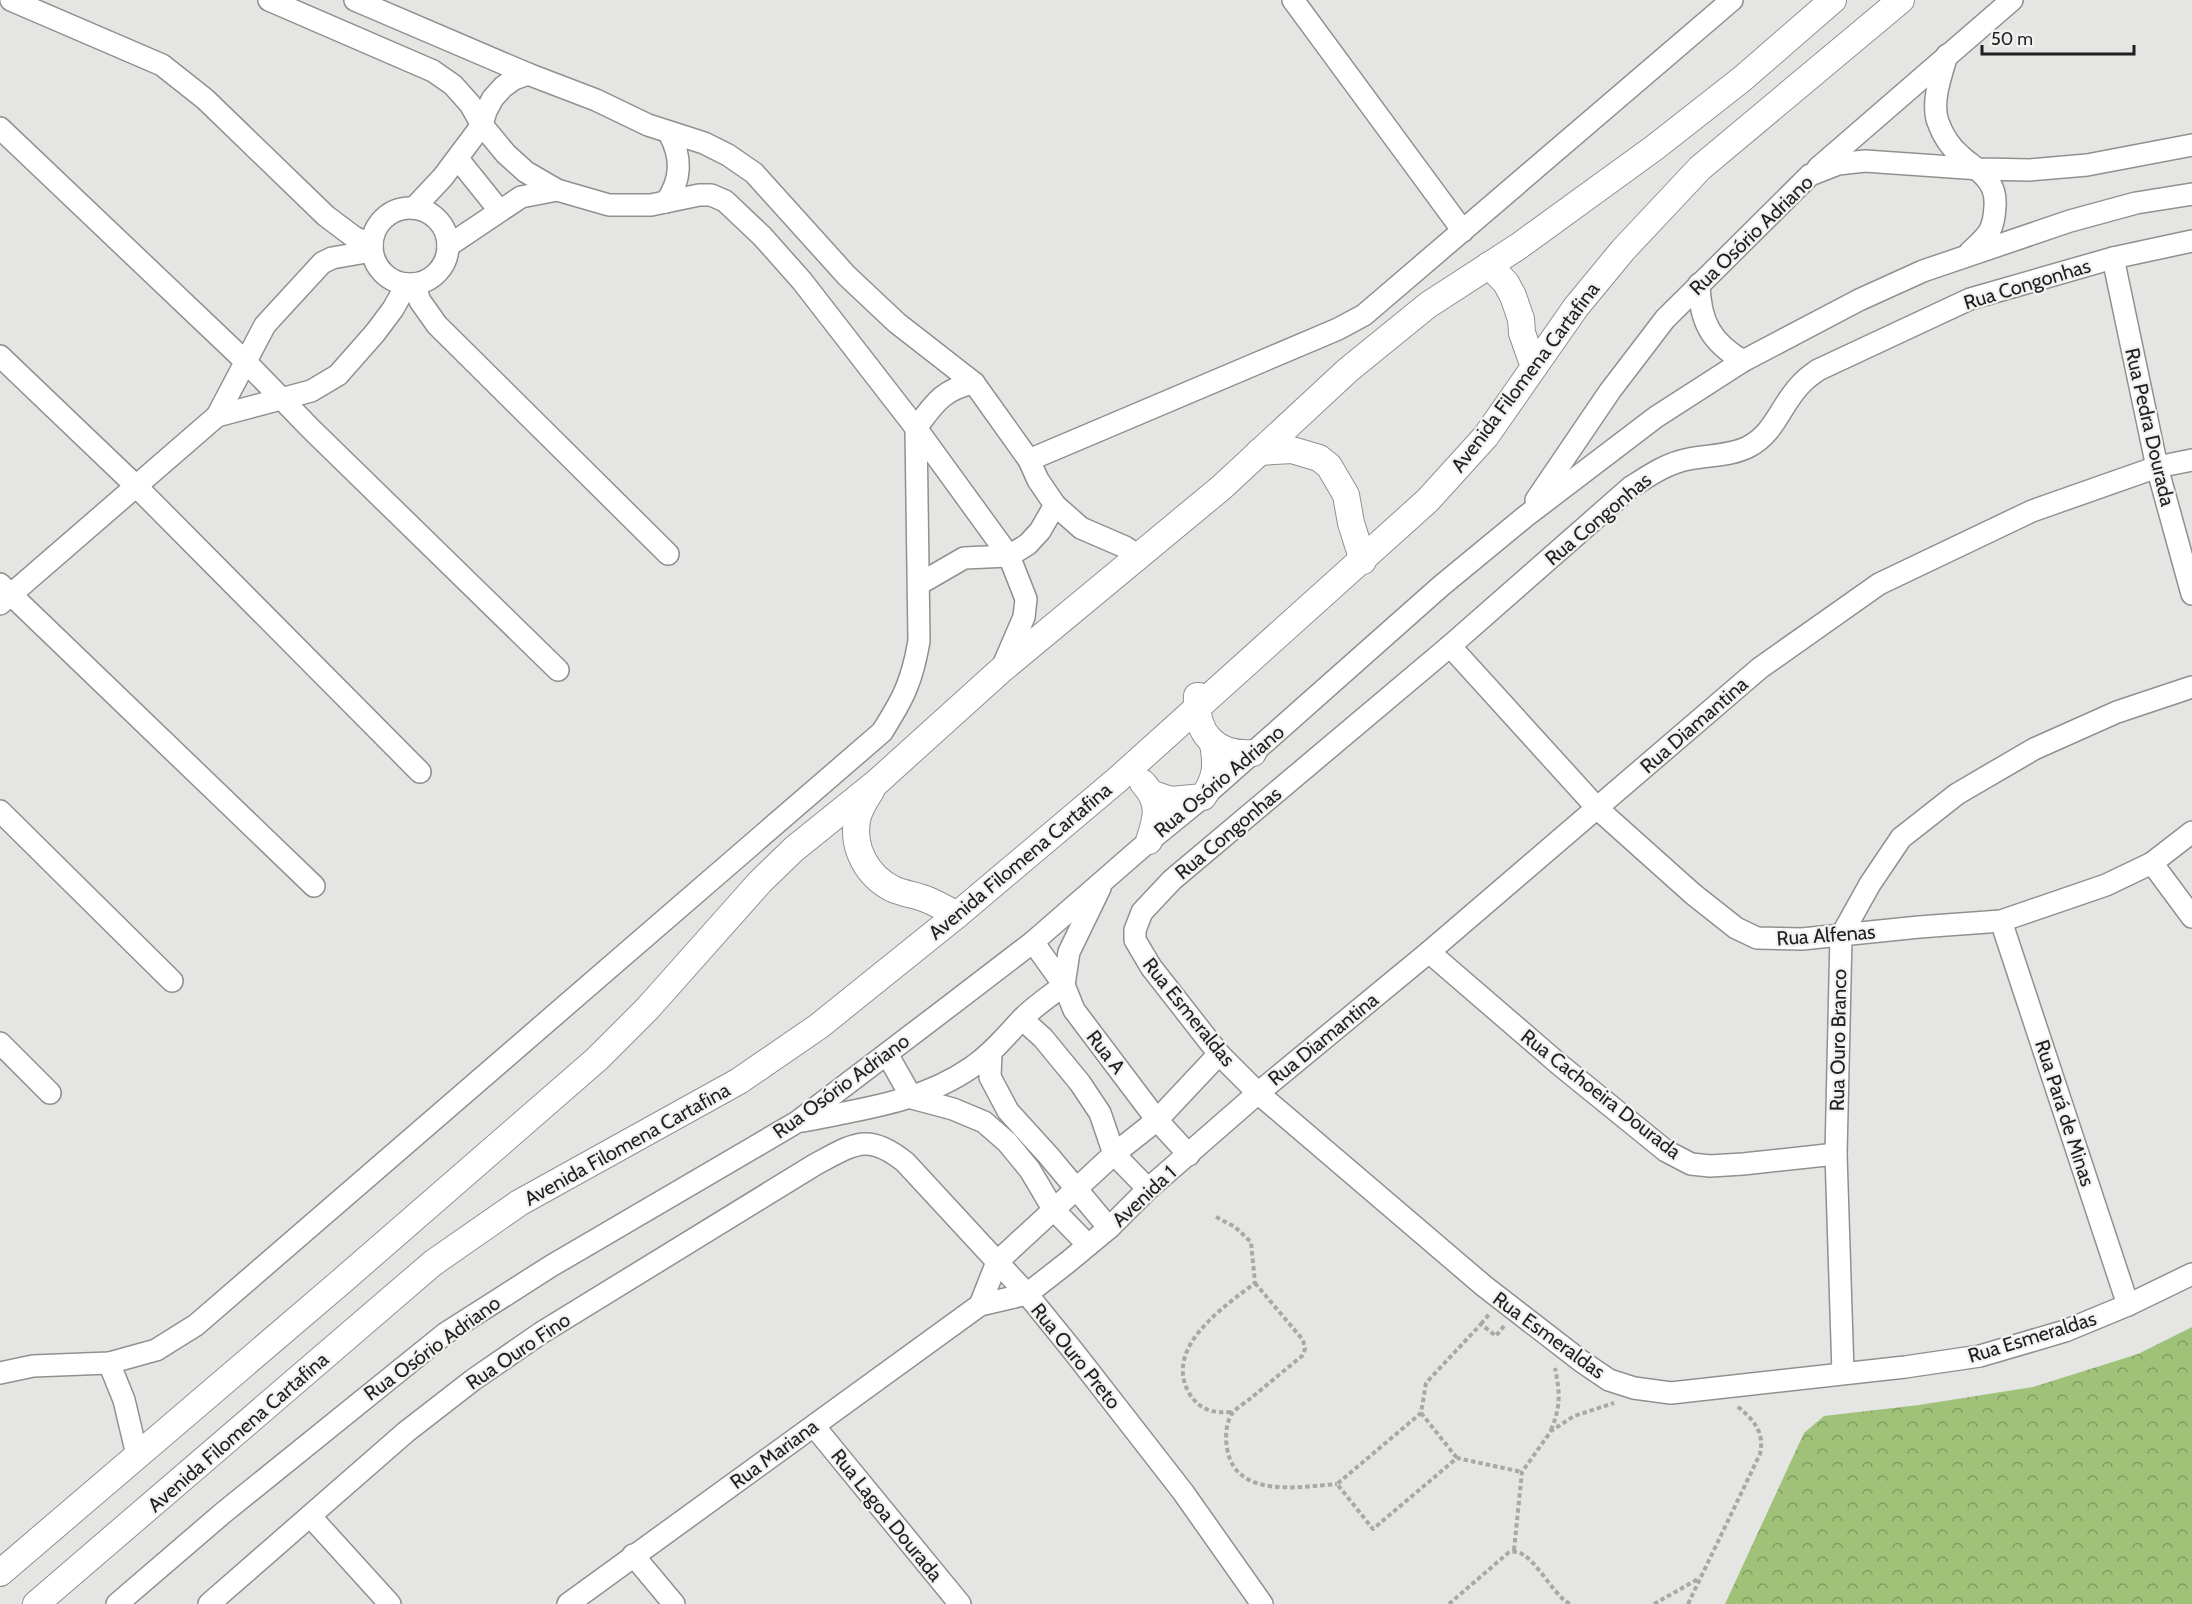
<svg xmlns="http://www.w3.org/2000/svg" width="2192" height="1604" font-family="Cabin,sans-serif">
	<defs>
		<pattern id="forest-crowns" width="20" height="18" patternUnits="userSpaceOnUse" patternTransform="scale(1.5)"><rect width="20" height="18" fill="#9fc178"/><path d="M2 6a3 3 0 1 1 6 0M12 15a3 3 0 1 1 6 0" fill="none" stroke="#819c62"/></pattern>
	</defs>
	<rect width="100%" height="100%" fill="#e5e6e3"/>
	<polygon fill="url(#forest-crowns)" points="2192,1327 2192,1604 1725,1604 1804,1433 1824,1416 1919,1405 2033,1387 2138,1354"/>
	<g fill="none" stroke-linecap="round" stroke-linejoin="round">
		<g stroke="#90918e" stroke-width="24">
			<g id="minor">
				<polyline points="11,0 162,65 205,99 326,216 354,237 372,245"/>
				<polyline points="269,0 433,71 453,85 470,104 482,125 506,154 526,172 557,190 609,205 651,205 699,195 711,195 725,201 762,236 802,281 916,428 1009,556 1026,599 1024,617 1002,668"/>
				<polyline points="355,0 528,74 596,100 648,125 704,143 728,155 754,173 847,276 897,323 974,383 1029,460 1038,480 1055,505 1081,528 1125,547 1139,556"/>
				<polyline points="1293,0 1463,231"/>
				<path d="M1947,55C1941,75 1931,102 1938,122C1943,136 1950,147 1961,156C1978,171 1997,180 1995,206C1994,231 1988,235 1970,252"/>
				<polyline points="0,128 245,361 311,429 558,670"/>
				<polyline points="458,159 499,210"/>
				<polyline points="1818,168 2012,0"/>
				<path d="M666,202C682,179 682,157 669,133"/>
				<polyline points="414,208 443,177 482,125 486,111 493,98 503,87 514,79 528,74"/>
				<circle cx="410" cy="246" r="38"/>
				<path d="M2192,241L2113,258L1970,299L1818,370C1814,373 1808,377 1804,381C1781,402 1777,432 1748,447C1730,456 1708,455 1689,459C1667,463 1650,475 1631,487L1450,646L1172,880L1142,912L1135,930V940L1151,967L1219,1054L1258,1093L1484,1286L1581,1361L1609,1380L1634,1388L1671,1393L1905,1367L1980,1356L2065,1331L2128,1305L2192,1274"/>
				<polyline points="448,246 521,197 557,190"/>
				<polyline points="2113,258 2157,467 2192,594"/>
				<polyline points="414,284 420,301 437,325 668,554"/>
				<path d="M1699,284C1700,322 1711,342 1743,361"/>
				<polyline points="0,356 136,486 420,772"/>
				<polyline points="217,416 311,391 338,375 375,333 393,309 407,284"/>
				<polyline points="1029,460 1338,329 1364,315 1732,0"/>
				<polyline points="1536,500 1610,391 1665,319 1810,175 1838,164 1865,161 1980,169 2030,170 2087,165 2192,145"/>
				<polyline points="0,584 314,886"/>
				<polyline points="919,584 964,558 1009,556 1028,544 1040,531 1055,505"/>
				<polyline points="0,604 217,416 265,325 322,263 332,258 372,251"/>
				<polyline points="1450,646 1598,809 1693,894 1736,928 1757,938 1802,939 1919,927 2001,921 2106,885 2152,863 2192,832"/>
				<polyline points="0,811 172,981"/>
				<polyline points="2152,863 2192,917"/>
				<polyline points="2001,921 2128,1305"/>
				<polyline points="1033,942 1064,985 1074,1010 1157,1120 1189,1155"/>
				<polyline points="1429,952 1560,1065 1666,1151 1691,1164 1710,1166 1743,1164 1836,1154"/>
				<polyline points="1022,1019 1043,1038 1080,1083 1100,1113 1114,1154 1148,1189"/>
				<polyline points="0,1043 50,1093"/>
				<polyline points="991,1052 990,1077 1008,1111 1048,1155 1109,1228"/>
				<polyline points="887,1054 912,1098 953,1109 984,1122 1007,1142 1030,1170 1053,1209 1088,1245"/>
				<path d="M803,1121C862,1109 922,1102 972,1067C991,1054 1005,1037 1021,1020C1033,1007 1050,996 1064,985L1069,952L1100,888"/>
				<polyline points="980,1305 997,1262 1114,1154 1157,1120 1219,1054"/>
				<polyline points="109,1363 124,1400 137,1455"/>
				<path d="M0,1373L33,1366L109,1363L156,1350L196,1325L882,732C903,699 912,682 919,641L916,428C934,404 943,389 974,383"/>
				<polyline points="1843,1373 1836,1154 1841,936 1870,884 1901,838 1957,794 2034,749 2117,712 2192,687"/>
				<polyline points="814,1426 960,1604"/>
				<polyline points="311,1517 390,1604"/>
				<polyline points="633,1555 674,1604"/>
				<polyline points="117,1604 223,1513 446,1333 551,1266 797,1122 935,1017 1033,942 1149,841 1203,797 1441,586 1526,516 1656,417 1743,361 1859,300 1923,271 2070,221 2136,203 2192,194"/>
				<path d="M209,1604L406,1432L473,1380L541,1333L816,1164C854,1144 868,1132 905,1162L1027,1294L1074,1352L1183,1492L1262,1604"/>
				<polyline points="568,1604 980,1305 1027,1294 1068,1262 1109,1228 1148,1189 1258,1093 1429,952 1760,668 1879,584 2032,511 2157,467 2192,460"/>
			</g>
		</g>
		<g stroke="#90918e" stroke-width="28">
			<g id="major">
				<polyline points="1489,265 1506,283 1513,296 1521,319 1522,333 1534,367"/>
				<polyline points="1259,452 1292,450 1319,458 1329,466 1346,495 1351,523 1363,561"/>
				<path d="M1199,696H1197C1195,734 1216,756 1253,753"/>
				<path d="M1143,783C1161,803 1157,817 1149,841"/>
				<path d="M871,791C865,800 859,809 857,820C852,848 867,876 893,889C904,894 917,895 928,900C938,904 948,910 957,915"/>
				<path d="M1153,794L1171,800L1203,797C1216,779 1217,766 1213,744"/>
				<polyline points="0,1573 343,1280 597,1059 648,1008 760,882 794,849 876,783 1000,671 1222,487 1348,370 1428,305 1519,246 1654,148 1742,79 1833,0"/>
				<polyline points="36,1604 433,1263 519,1203 739,1081 819,1026 957,915 1117,780 1428,500 1486,436 1576,307 1623,250 1700,168 1901,0"/>
			</g>
		</g>
		<g stroke="#a8a9a6" stroke-width="4" stroke-dasharray="4.5 3" stroke-linecap="butt">
			<path d="M1216,1217L1235,1227L1251,1242L1255,1283C1225,1306 1163,1347 1189,1393C1200,1411 1213,1413 1233,1412"/>
			<path d="M1255,1283L1303,1340L1305,1349L1302,1356C1285,1370 1268,1384 1251,1398C1246,1402 1238,1407 1233,1412C1226,1422 1225,1436 1227,1448C1235,1499 1299,1487 1337,1484"/>
			<polyline points="1481,1324 1490,1313"/>
			<polyline points="1504,1326 1496,1336 1481,1324 1426,1383 1421,1413 1337,1484 1373,1529 1457,1458 1522,1472"/>
			<polyline points="1421,1413 1457,1458"/>
			<path d="M1551,1430C1561,1406 1560,1393 1555,1368"/>
			<polyline points="1514,1550 1522,1472 1551,1431 1574,1416 1614,1403"/>
			<path d="M1449,1604L1508,1553C1530,1543 1550,1594 1570,1604"/>
			<polyline points="1654,1604 1698,1579"/>
			<path d="M1688,1604L1760,1454C1765,1432 1753,1419 1737,1406"/>
		</g>
		<use href="#minor" stroke="#fff" stroke-width="21"/>
		<use href="#major" stroke="#fff" stroke-width="26"/>
	</g>
	<g text-anchor="middle" stroke-width="4.5" stroke-linejoin="round" paint-order="stroke">
		<g font-size="20" fill="#1f201f" stroke="#f2f3f0">
			<text transform="translate(1751 235) rotate(-44)" y="7">Rua Osório Adriano</text>
			<text transform="translate(2027 284) rotate(-17)" y="7">Rua Congonhas</text>
			<text transform="translate(1525 377) rotate(-53)" y="7">Avenida Filomena Cartafina</text>
			<text transform="translate(2150 427) rotate(77)" y="7">Rua Pedra Dourada</text>
			<text transform="translate(1598 519) rotate(-40)" y="7">Rua Congonhas</text>
			<text transform="translate(1694 725) rotate(-41)" y="7">Rua Diamantina</text>
			<text transform="translate(1219 781) rotate(-40)" y="7">Rua Osório Adriano</text>
			<text transform="translate(1228 833) rotate(-40)" y="7">Rua Congonhas</text>
			<text transform="translate(1020 861) rotate(-40)" y="7">Avenida Filomena Cartafina</text>
			<text transform="translate(1826 935) rotate(-4)" y="7">Rua Alfenas</text>
			<text transform="translate(1189 1012) rotate(51)" y="7">Rua Esmeraldas</text>
			<text transform="translate(1323 1039) rotate(-39)" y="7">Rua Diamantina</text>
			<text transform="translate(1838 1040) rotate(-89)" y="7">Rua Ouro Branco</text>
			<text transform="translate(1106 1052) rotate(52)" y="7">Rua A</text>
			<text transform="translate(841 1086) rotate(-36)" y="7">Rua Osório Adriano</text>
			<text transform="translate(1601 1094) rotate(38)" y="7">Rua Cachoeira Dourada</text>
			<text transform="translate(2065 1113) rotate(72)" y="7">Rua Pará de Minas</text>
			<text transform="translate(627 1144) rotate(-29)" y="7">Avenida Filomena Cartafina</text>
			<text transform="translate(1144 1196) rotate(-43)" y="7">Avenida 1</text>
			<text transform="translate(1549 1335) rotate(36)" y="7">Rua Esmeraldas</text>
			<text transform="translate(2032 1337) rotate(-17)" y="7">Rua Esmeraldas</text>
			<text transform="translate(432 1348) rotate(-36)" y="7">Rua Osório Adriano</text>
			<text transform="translate(518 1351) rotate(-34)" y="7">Rua Ouro Fino</text>
			<text transform="translate(1076 1356) rotate(51)" y="7">Rua Ouro Preto</text>
			<text transform="translate(238 1432) rotate(-41)" y="7">Avenida Filomena Cartafina</text>
			<text transform="translate(774 1454) rotate(-36)" y="7">Rua Mariana</text>
			<text transform="translate(887 1515) rotate(51)" y="7">Rua Lagoa Dourada</text>
		</g>
	</g>
	<path d="M1982 45v9h152v-9" fill="none" stroke="#1f201f" stroke-width="3"/>
	<text x="1991" y="45" font-size="18" fill="#1f201f" stroke="#f2f3f0" stroke-width="4.5" paint-order="stroke">50 m</text>
</svg>
